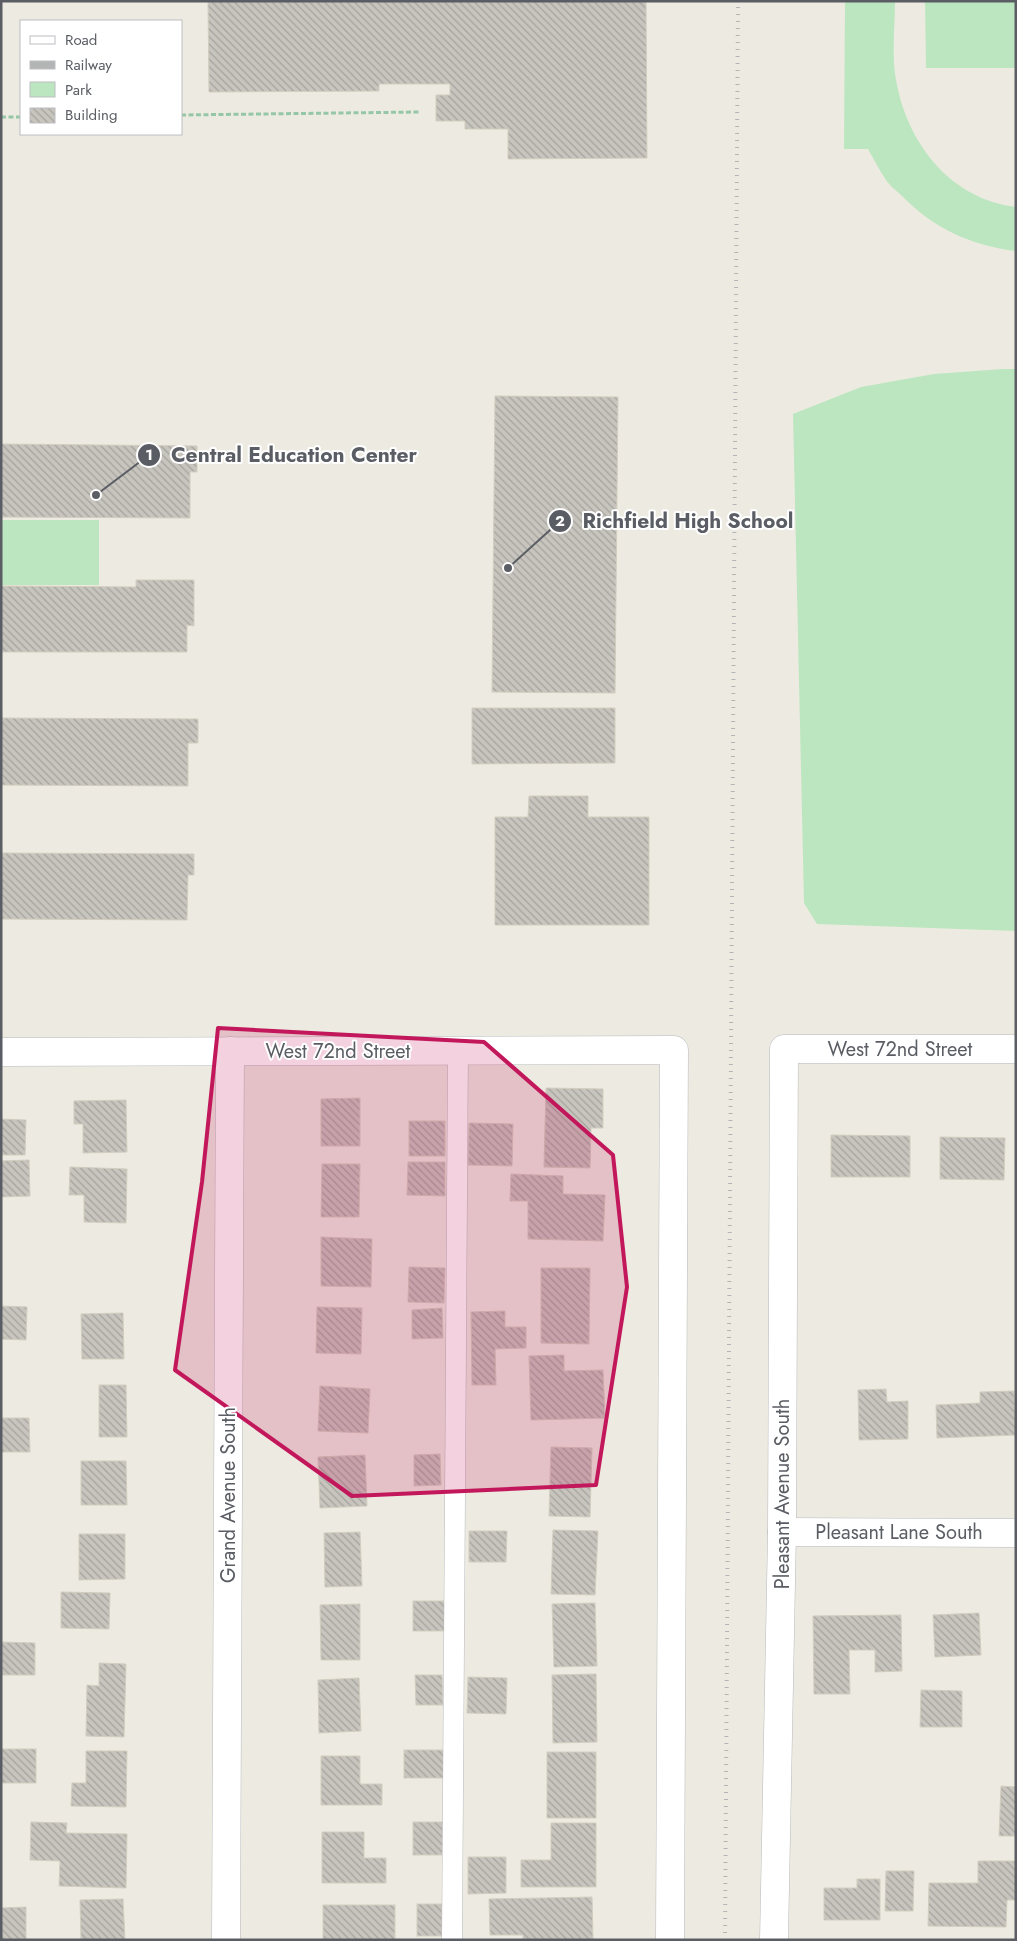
<svg xmlns="http://www.w3.org/2000/svg" width="1017" height="1941" font-family="Jost,sans-serif">
	<defs>
		<pattern id="building-back-hatch" width="6" height="6" patternUnits="userSpaceOnUse" patternTransform="scale(1.25)"><rect width="6" height="6" fill="#c8c5be"/><path d="M-1 5l2 2M0 0l6 6M5-1l2 2" fill="none" stroke="#a5a39e"/></pattern>
	</defs>
	<rect width="100%" height="100%" fill="#edebe1"/>
	<g fill="#bce6bf">
		<path d="M845,1H895C895,28 891,59 897,85C909,145 951,199 1016,207V251C972,246 933,228 902,196C897,191 890,186 886,180C879,170 874,159 868,149H844Z"/>
		<polygon points="925,1 1016,1 1016,68 926,68"/>
		<polygon points="1003,369 1016,369 1016,931 817,924 804,903 793,414 861,387 934,374"/>
		<rect x="1" y="520" width="98" height="65"/>
	</g>
	<g fill="url(#building-back-hatch)" stroke="#d2cdbf">
		<polygon points="208,1 646,1 647,158 508,159 508,129 465,129 465,121 436,121 436,95 450,95 450,84 379,84 379,91 209,92"/>
		<polygon points="495,396 618,397 615,693 492,692"/>
		<polygon points="1,444 197,446 197,472 190,472 190,518 1,517"/>
		<polygon points="136,580 194,580 194,626 187,625 187,652 1,652 1,586 136,587"/>
		<polygon points="472,708 615,708 615,763 472,764"/>
		<polygon points="1,718 198,719 198,743 188,743 188,786 1,785"/>
		<polygon points="529,796 588,796 588,817 649,817 649,925 495,925 495,817 528,817"/>
		<polygon points="1,853 194,854 194,875 188,875 187,920 1,919"/>
		<polygon points="546,1088 603,1089 603,1128 591,1128 590,1168 544,1167"/>
		<polygon points="360,1098 360,1146 321,1146 321,1099"/>
		<polygon points="126,1100 127,1152 83,1153 83,1124 74,1124 74,1101"/>
		<polygon points="1,1119 26,1120 25,1155 1,1155"/>
		<rect x="409" y="1121" width="36" height="35"/>
		<polygon points="469,1123 513,1124 512,1166 468,1165"/>
		<polygon points="831,1135 910,1136 910,1177 831,1177"/>
		<polygon points="940,1137 1005,1138 1004,1180 940,1179"/>
		<polygon points="29,1160 30,1196 1,1197 1,1161"/>
		<polygon points="408,1162 445,1162 445,1196 407,1195"/>
		<polygon points="322,1164 360,1164 359,1217 321,1217"/>
		<polygon points="70,1167 127,1169 126,1223 84,1222 84,1195 69,1195"/>
		<polygon points="511,1174 563,1176 563,1194 605,1195 603,1241 528,1239 528,1201 510,1201"/>
		<polygon points="321,1237 372,1239 371,1287 321,1286"/>
		<polygon points="409,1267 445,1268 444,1303 408,1302"/>
		<polygon points="541,1268 590,1268 589,1344 541,1343"/>
		<polygon points="1,1306 27,1307 26,1340 1,1339"/>
		<polygon points="317,1307 362,1308 361,1354 316,1353"/>
		<polygon points="442,1308 443,1338 412,1339 412,1310"/>
		<polygon points="505,1311 505,1327 526,1327 526,1348 495,1349 496,1385 472,1385 471,1312"/>
		<polygon points="123,1313 124,1359 82,1359 81,1314"/>
		<polygon points="564,1355 564,1371 603,1370 605,1418 531,1420 529,1356"/>
		<polygon points="99,1385 126,1385 127,1437 99,1437"/>
		<polygon points="320,1386 370,1389 368,1433 318,1431"/>
		<polygon points="886,1389 887,1402 908,1401 908,1439 859,1440 858,1390"/>
		<polygon points="1014,1391 1016,1435 937,1438 936,1405 980,1403 980,1392"/>
		<polygon points="1,1418 29,1418 30,1452 1,1452"/>
		<polygon points="551,1447 592,1448 590,1517 549,1516"/>
		<polygon points="440,1454 441,1485 414,1486 414,1455"/>
		<polygon points="365,1455 367,1506 320,1508 318,1457"/>
		<polygon points="81,1461 126,1461 127,1505 81,1505"/>
		<polygon points="553,1530 598,1531 595,1595 551,1594"/>
		<polygon points="469,1531 507,1531 506,1562 469,1562"/>
		<polygon points="360,1532 362,1586 325,1587 324,1533"/>
		<polygon points="79,1534 125,1534 125,1579 79,1580"/>
		<polygon points="61,1592 110,1593 109,1629 61,1628"/>
		<rect x="413" y="1601" width="32" height="30"/>
		<polygon points="595,1603 597,1666 554,1667 552,1604"/>
		<polygon points="360,1604 360,1660 321,1660 320,1605"/>
		<polygon points="979,1613 981,1655 935,1657 933,1615"/>
		<polygon points="901,1615 902,1671 875,1672 875,1650 849,1650 850,1694 814,1694 813,1616"/>
		<polygon points="1,1642 35,1643 35,1675 1,1675"/>
		<polygon points="99,1663 126,1664 124,1737 86,1736 87,1685 99,1686"/>
		<polygon points="596,1674 597,1742 553,1743 552,1675"/>
		<polygon points="415,1675 442,1675 443,1705 416,1705"/>
		<polygon points="468,1677 507,1678 506,1714 467,1713"/>
		<polygon points="359,1678 361,1731 319,1733 318,1680"/>
		<polygon points="921,1690 962,1691 962,1727 920,1727"/>
		<rect x="1" y="1749" width="35" height="34"/>
		<rect x="404" y="1750" width="40" height="28"/>
		<polygon points="86,1751 127,1751 126,1807 71,1806 72,1783 86,1783"/>
		<rect x="547" y="1752" width="49" height="66"/>
		<polygon points="321,1756 360,1756 360,1784 382,1784 382,1805 321,1805"/>
		<polygon points="1001,1786 1016,1787 1016,1836 999,1836"/>
		<polygon points="31,1822 67,1823 66,1833 127,1834 126,1888 59,1886 60,1861 30,1860"/>
		<rect x="413" y="1822" width="32" height="33"/>
		<polygon points="551,1823 596,1823 596,1887 521,1887 521,1860 551,1860"/>
		<polygon points="322,1832 364,1832 364,1858 386,1858 386,1883 322,1883"/>
		<polygon points="468,1857 506,1857 506,1893 468,1894"/>
		<polygon points="978,1861 1016,1861 1016,1900 1007,1900 1006,1927 928,1926 929,1883 978,1883"/>
		<polygon points="886,1871 914,1871 913,1911 885,1911"/>
		<polygon points="857,1879 880,1879 880,1920 824,1920 824,1888 857,1888"/>
		<polygon points="592,1897 593,1940 523,1940 523,1935 490,1935 489,1899"/>
		<polygon points="123,1899 125,1940 81,1940 80,1900"/>
		<rect x="417" y="1904" width="25" height="32"/>
		<rect x="323" y="1905" width="72" height="35"/>
		<polygon points="26,1907 26,1940 1,1940 1,1908"/>
	</g>
	<g fill="none" stroke-linecap="round" stroke-linejoin="round">
		<g stroke="#b7b9be" stroke-width="21">
			<polyline id="lane" points="452,1940 458,1051"/>
		</g>
		<g stroke="#b7b9be" stroke-width="29">
			<g id="street">
				<polyline points="1,1052 674,1050 670,1940"/>
				<polyline points="782,1532 1016,1533"/>
				<polyline points="226,1940 230,1051"/>
				<polyline points="774,1940 782,1532 784,1049 1016,1049"/>
			</g>
		</g>
		<g stroke="#95c7a6" stroke-width="3" stroke-dasharray="5 2.5" stroke-linecap="butt">
			<polyline points="181,115 419,112"/>
			<polyline points="1,117 21,117"/>
		</g>
		<use href="#lane" stroke="#fff" stroke-width="20"/>
		<use href="#street" stroke="#fff" stroke-width="28"/>
		<polyline stroke="#b3b4b4" stroke-width="4" stroke-dasharray="1 6" stroke-linecap="butt" points="725,1940 738,1"/>
	</g>
	<path fill="#c2185b" fill-opacity="0.2" stroke="#c2185b" stroke-width="4" stroke-linejoin="round" d="M218,1028L484,1042L613,1155L627,1287L596,1485L352,1496L175,1370L202,1182Z"/>
	<g text-anchor="middle" stroke-width="4" stroke-linejoin="round" paint-order="stroke">
		<g font-size="20" fill="#5a5d63" stroke="#fff">
			<text x="900" y="1056">West 72nd Street</text>
			<text x="338" y="1058">West 72nd Street</text>
			<text transform="translate(782 1494) rotate(-90)" y="7">Pleasant Avenue South</text>
			<text transform="translate(228 1495) rotate(-90)" y="7">Grand Avenue South</text>
			<text x="899" y="1539">Pleasant Lane South</text>
		</g>
	</g>
	<path fill="none" stroke="#5a5d63" stroke-width="2" d="M96 495L149 455M508 568L560 521"/>
	<g fill="#5a5d63" stroke="#fff" stroke-width="2">
		<circle cx="96" cy="495" r="5"/>
		<circle cx="508" cy="568" r="5"/>
		<circle cx="149" cy="455" r="12"/>
		<circle cx="560" cy="521" r="12"/>
	</g>
	<g font-size="15" text-anchor="middle" font-weight="bold" fill="#fff">
		<text x="149" y="460">1</text>
		<text x="560" y="526">2</text>
	</g>
	<g font-size="21" text-anchor="middle" font-weight="bold" fill="#5a5d63" stroke="#fff" stroke-width="4" stroke-linejoin="round" paint-order="stroke">
		<text x="294" y="462">Central Education Center</text>
		<text x="688" y="528">Richfield High School</text>
	</g>
	<rect width="1017" height="1941" fill="none" stroke="#5a5d63" stroke-width="5"/>
	<rect x="20" y="20" width="162" height="115" fill="#ffffff" stroke="#bdbec1"/>
	<rect x="30" y="36" width="25" height="8" fill="#ffffff" stroke="#bdbec1"/>
	<text x="65" y="45" font-size="15" fill="#5a5d63">Road</text>
	<rect x="30" y="61" width="25" height="8" fill="#b3b4b4" stroke="#bdbec1"/>
	<text x="65" y="70" font-size="15" fill="#5a5d63">Railway</text>
	<rect x="30" y="82" width="25" height="15" fill="#bce6bf" stroke="#bdbec1"/>
	<text x="65" y="95" font-size="15" fill="#5a5d63">Park</text>
	<rect x="30" y="108" width="25" height="15" fill="url(#building-back-hatch)" stroke="#bdbec1"/>
	<text x="65" y="120" font-size="15" fill="#5a5d63">Building</text>
</svg>
